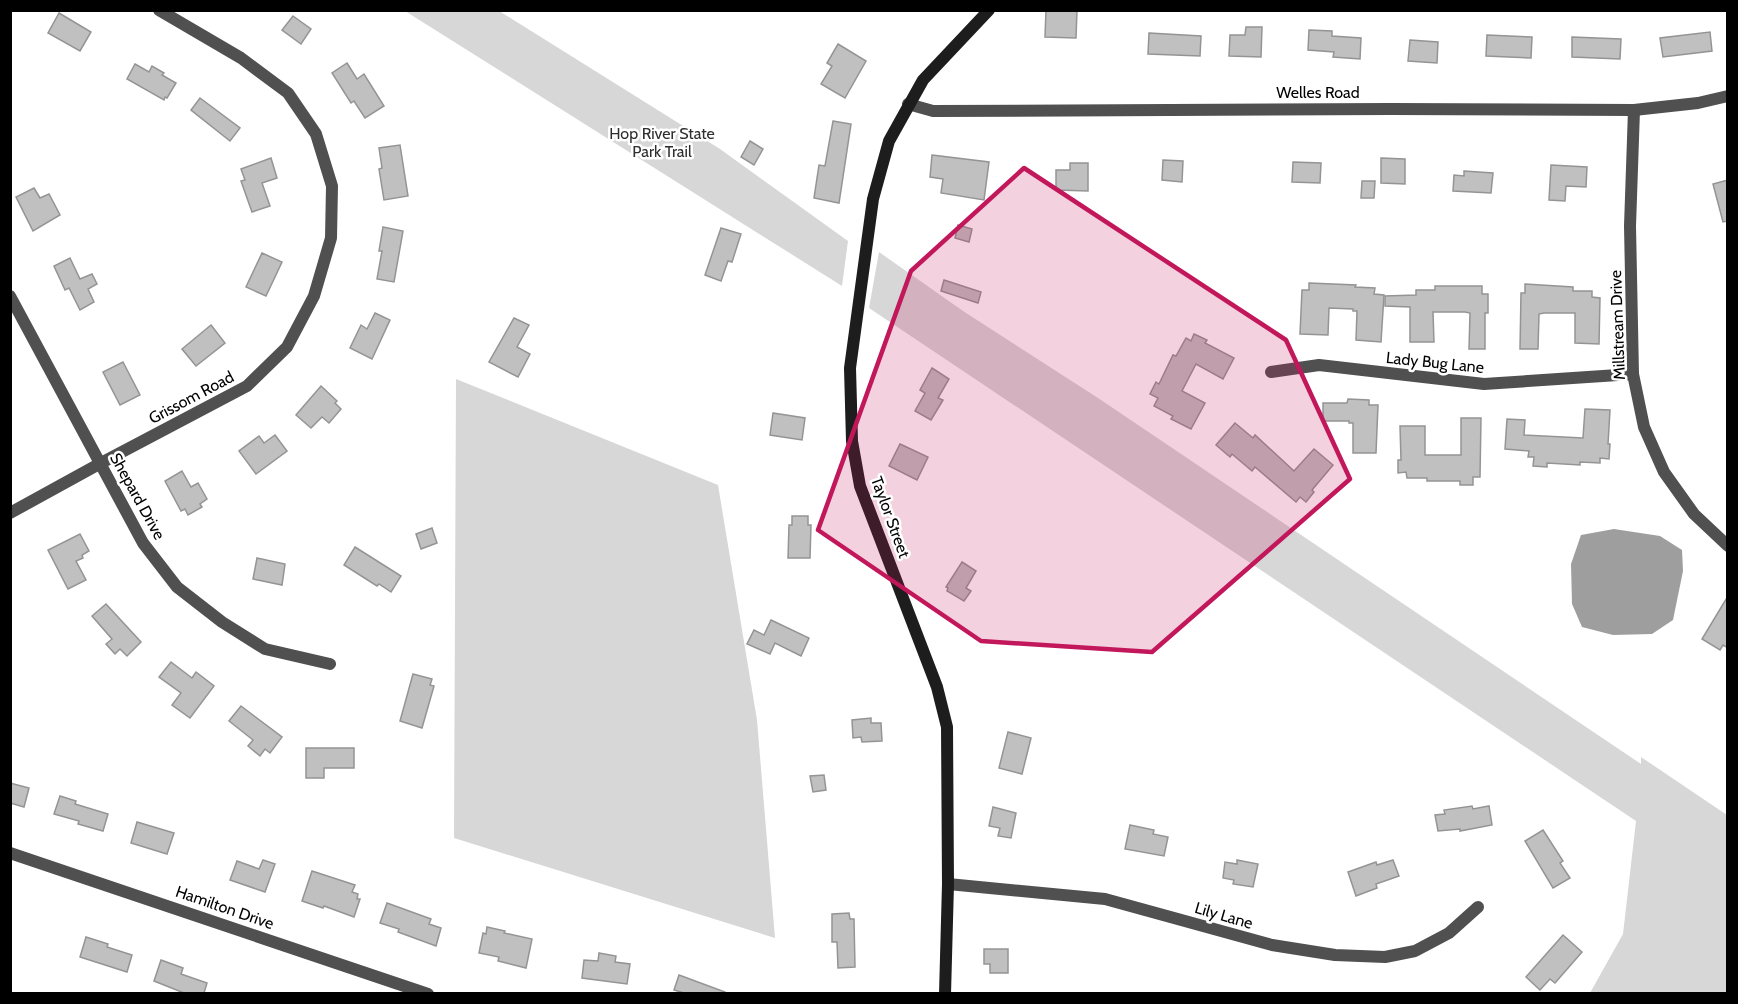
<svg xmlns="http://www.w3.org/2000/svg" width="1738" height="1004" font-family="Cabin,sans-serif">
	<rect width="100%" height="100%" fill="#fff"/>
	<g fill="#d7d7d7">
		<polygon points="405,11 499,11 720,149 848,241 842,286"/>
		<polygon points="879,252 963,311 1098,398 1641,764 1641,757 1727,815 1727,993 1590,993 1623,934 1636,821 869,308"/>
		<polygon points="456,379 718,485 757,720 775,938 454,838"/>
	</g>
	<polygon fill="#9e9e9e" points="1614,529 1660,536 1682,550 1683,571 1673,620 1652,634 1613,635 1582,627 1572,604 1571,564 1581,535"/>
	<g fill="#c0c0c0" stroke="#949494" stroke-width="1.5">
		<polygon points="1046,10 1077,10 1076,38 1045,37"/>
		<polygon points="59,13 91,32 80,51 48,33"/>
		<polygon points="293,16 311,29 301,44 282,30"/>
		<polygon points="1246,27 1262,27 1261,57 1229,56 1230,35 1245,35"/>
		<polygon points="1309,30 1332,31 1332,36 1361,38 1360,59 1333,57 1334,52 1308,50"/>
		<polygon points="1710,32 1712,51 1663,57 1660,38"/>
		<polygon points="1149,33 1201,36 1200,56 1148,54"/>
		<polygon points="1487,35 1532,37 1531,58 1486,56"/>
		<polygon points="1572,37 1621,39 1620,59 1572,57"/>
		<polygon points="1410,40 1438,42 1437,63 1408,61"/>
		<polygon points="838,44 866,61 845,98 821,84 832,66 827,63"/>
		<polygon points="347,63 357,79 364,74 384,106 365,118 354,101 351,103 332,73"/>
		<polygon points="135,64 149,72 152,66 164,73 162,75 176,83 167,98 165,97 164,100 127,79"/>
		<polygon points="200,98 240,128 230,141 191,110"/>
		<polygon points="833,121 851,124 839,203 814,198 819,165 825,166"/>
		<polygon points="750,141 763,149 754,165 741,157"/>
		<polygon points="400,145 408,196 384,200 379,169 382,168 379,148"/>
		<polygon points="932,155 989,162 984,200 941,193 943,179 930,177"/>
		<polygon points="271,158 277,178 262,183 270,206 252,212 241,181 245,180 241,169"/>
		<polygon points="1381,158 1405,159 1405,184 1381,183"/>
		<polygon points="1163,160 1183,161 1182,182 1162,180"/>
		<polygon points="1293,162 1321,163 1320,183 1292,182"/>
		<polygon points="1070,163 1088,163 1088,191 1056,190 1056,170 1070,170"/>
		<polygon points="1551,165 1587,167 1586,187 1566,186 1565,201 1549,200"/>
		<polygon points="1464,171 1493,173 1491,193 1453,191 1454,175 1464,176"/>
		<polygon points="1728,180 1728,221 1723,222 1713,184"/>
		<polygon points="1362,181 1375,181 1374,198 1361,198"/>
		<polygon points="34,188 40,198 49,194 60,215 33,231 16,197"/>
		<polygon points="958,225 972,229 969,242 955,238"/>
		<polygon points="383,227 403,231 394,282 377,279 382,251 379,251"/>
		<polygon points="721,228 741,234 732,262 728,261 721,281 705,275"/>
		<polygon points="262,253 282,262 266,296 246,287"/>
		<polygon points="70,258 80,279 92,274 97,284 88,289 94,302 80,310 69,288 65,290 54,266"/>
		<polygon points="944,280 981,292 978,303 941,291"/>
		<polygon points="1309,283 1356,285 1355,287 1375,288 1374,294 1384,295 1381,342 1356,340 1357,311 1353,311 1353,309 1329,308 1328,335 1300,334 1302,290 1309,290"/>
		<polygon points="1525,284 1573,287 1573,291 1592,291 1592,297 1600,298 1599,344 1575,343 1575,313 1544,313 1539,314 1538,349 1520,349 1521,293 1525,293"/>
		<polygon points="1435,286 1482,286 1482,294 1488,294 1488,313 1485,313 1485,349 1469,349 1470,313 1465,312 1433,312 1434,342 1410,342 1410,307 1385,306 1385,296 1416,295 1416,290 1435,290"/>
		<polygon points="375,313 390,320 372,359 350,348 361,325 367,329"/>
		<polygon points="514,318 529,325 517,347 530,354 518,377 489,362"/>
		<polygon points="211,325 225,343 196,366 182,349"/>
		<polygon points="1194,334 1207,340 1205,343 1234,358 1223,379 1196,364 1182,391 1205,403 1191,429 1171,419 1173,416 1154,406 1158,398 1150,394 1156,382 1159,384 1173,355 1176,356 1186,338 1191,341"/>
		<polygon points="123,362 140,395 120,405 103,372"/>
		<polygon points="932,368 949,379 938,398 943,400 931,420 915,411 925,393 920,390"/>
		<polygon points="321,386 337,401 335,403 341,409 329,423 322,417 311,428 296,415"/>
		<polygon points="1348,399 1369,400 1369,405 1378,405 1376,453 1353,453 1353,423 1349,423 1349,421 1323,421 1323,403 1347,403"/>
		<polygon points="1585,409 1610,410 1608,444 1610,444 1609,459 1600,458 1600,463 1580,462 1580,465 1547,463 1547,467 1533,466 1534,457 1528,457 1529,451 1505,449 1507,419 1525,420 1524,435 1583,438"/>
		<polygon points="773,413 805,418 802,440 770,435"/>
		<polygon points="1461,418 1481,418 1480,477 1473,477 1473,485 1460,485 1460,481 1427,481 1427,478 1407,478 1406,472 1398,473 1398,460 1401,460 1400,426 1425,426 1425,455 1461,455"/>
		<polygon points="1235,423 1253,438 1255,435 1294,471 1314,449 1333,465 1312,490 1314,492 1306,502 1300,497 1296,502 1255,467 1252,471 1232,454 1230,457 1216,445"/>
		<polygon points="275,435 287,451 256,474 239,451 259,436 264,443"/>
		<polygon points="900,444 928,457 917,480 889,466"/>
		<polygon points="182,471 191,487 198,483 207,499 200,504 202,507 188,515 185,509 181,511 165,481"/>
		<polygon points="792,516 808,516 808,525 811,525 810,558 788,558 789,525 792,525"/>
		<polygon points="432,528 437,543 421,549 416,534"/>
		<polygon points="80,534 89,551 82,555 83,558 76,561 86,580 68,589 48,550"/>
		<polygon points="355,547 401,576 391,592 379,584 377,586 344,565"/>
		<polygon points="257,558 285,564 282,585 253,579"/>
		<polygon points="962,562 976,571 966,588 971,591 964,601 947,591 948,588 946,587"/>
		<polygon points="1728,596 1728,648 1723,645 1720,650 1702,639"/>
		<polygon points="106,604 141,642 127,656 120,649 115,654 106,644 112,639 92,616"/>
		<polygon points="771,620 809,638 801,656 775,643 770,654 747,644 754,630 764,635"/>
		<polygon points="171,662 192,678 196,672 214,686 190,718 172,705 181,693 159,677"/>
		<polygon points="413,674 432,679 430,685 434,686 422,728 400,721"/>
		<polygon points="241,706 282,737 270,753 265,749 260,756 248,746 253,740 229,721"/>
		<polygon points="871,718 871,723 881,723 882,741 862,742 861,737 853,738 852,720"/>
		<polygon points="1008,732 1031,738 1022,774 999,768"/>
		<polygon points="306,748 354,748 354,768 324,768 324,778 306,778"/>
		<polygon points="824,775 826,790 813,792 810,776"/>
		<polygon points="10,783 29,788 24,807 10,803"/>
		<polygon points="60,796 76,801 75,804 108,814 103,831 78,824 79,821 54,814"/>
		<polygon points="1472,806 1473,809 1489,806 1492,825 1460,831 1460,829 1438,831 1435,815 1445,814 1444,810"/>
		<polygon points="993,807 1016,813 1011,838 998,836 1000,828 989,826"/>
		<polygon points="137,822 174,833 167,854 131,843"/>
		<polygon points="1130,825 1154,830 1153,834 1168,837 1164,856 1125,849"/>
		<polygon points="1543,830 1563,861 1560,863 1570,878 1553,888 1525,841"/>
		<polygon points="263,860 275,864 265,892 230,880 237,861 259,869"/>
		<polygon points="1237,860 1258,864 1253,887 1233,884 1234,880 1223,878 1225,862 1237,864"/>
		<polygon points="1393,860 1399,876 1376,884 1377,888 1356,896 1348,872 1376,862 1377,865"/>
		<polygon points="312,871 355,885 352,892 358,894 357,899 360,899 354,917 324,906 323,908 302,901"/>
		<polygon points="387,903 431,919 429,924 441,928 436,946 398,932 399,929 380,923"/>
		<polygon points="849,913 850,919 854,919 855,967 838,968 837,942 832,942 832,914"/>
		<polygon points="487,927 505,931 504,933 532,939 526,968 498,961 499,957 479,953 483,933 486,934"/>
		<polygon points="1563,935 1582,952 1555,983 1550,979 1540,990 1526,977"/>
		<polygon points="86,937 108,944 107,947 132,955 127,972 80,957"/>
		<polygon points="984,949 1008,949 1008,973 990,973 990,964 984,964"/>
		<polygon points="599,953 616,956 615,962 630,964 627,984 582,978 584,960 598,961"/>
		<polygon points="161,960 183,968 181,974 207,983 204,993 184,993 154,981"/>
		<polygon points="679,975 725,992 725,993 684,993 674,990"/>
	</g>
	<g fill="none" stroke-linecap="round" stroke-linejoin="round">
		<g stroke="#505050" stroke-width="12">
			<polyline points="908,104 933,111 1391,109 1634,110 1698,103 1728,96"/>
			<polyline points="1634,110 1630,226 1633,374 1644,427 1664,472 1694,514 1728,546"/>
			<polyline points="10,296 143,543 177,587 222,622 265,649 330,664"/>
			<polyline points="1271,372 1319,365 1484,384 1633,374"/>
			<polyline points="10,513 101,463 247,386 287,347 314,296 331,238 332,186 316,134 288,93 241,58 159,10"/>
			<polyline points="10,853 428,994"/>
			<polyline points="948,884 1105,899 1272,945 1335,955 1385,957 1415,951 1449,933 1478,907"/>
		</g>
		<polyline stroke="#1d1d1d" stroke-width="12" points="945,994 948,884 947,727 937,687 860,486 852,441 850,368 873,199 889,141 923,80 989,10"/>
	</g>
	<path fill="#c2185b" fill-opacity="0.2" stroke="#c2185b" stroke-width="4.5" stroke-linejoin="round" d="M1024,168L1286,340L1350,479L1152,652L981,641L818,530L911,271Z"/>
	<g text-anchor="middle" stroke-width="5" stroke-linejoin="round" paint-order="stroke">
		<g font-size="16" fill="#000" stroke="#fff">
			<text x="1318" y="98">Welles Road</text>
			<text transform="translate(1617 325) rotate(-92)" y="6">Millstream Drive</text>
			<text transform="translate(1435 362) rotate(6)" y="6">Lady Bug Lane</text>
			<text transform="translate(191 397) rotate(-28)" y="6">Grissom Road</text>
			<text transform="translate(138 496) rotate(61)" y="6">Shepard Drive</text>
			<text transform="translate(891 517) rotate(70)" y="6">Taylor Street</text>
			<text transform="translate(225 907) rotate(19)" y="6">Hamilton Drive</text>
			<text transform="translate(1224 915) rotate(16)" y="6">Lily Lane</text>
		</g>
		<g font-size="16" fill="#2e2e2e" stroke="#fff">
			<text x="662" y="139">Hop River State<tspan x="662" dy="18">Park Trail</tspan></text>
		</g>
	</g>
	<rect width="1738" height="1004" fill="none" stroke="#000000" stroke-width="24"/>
</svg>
